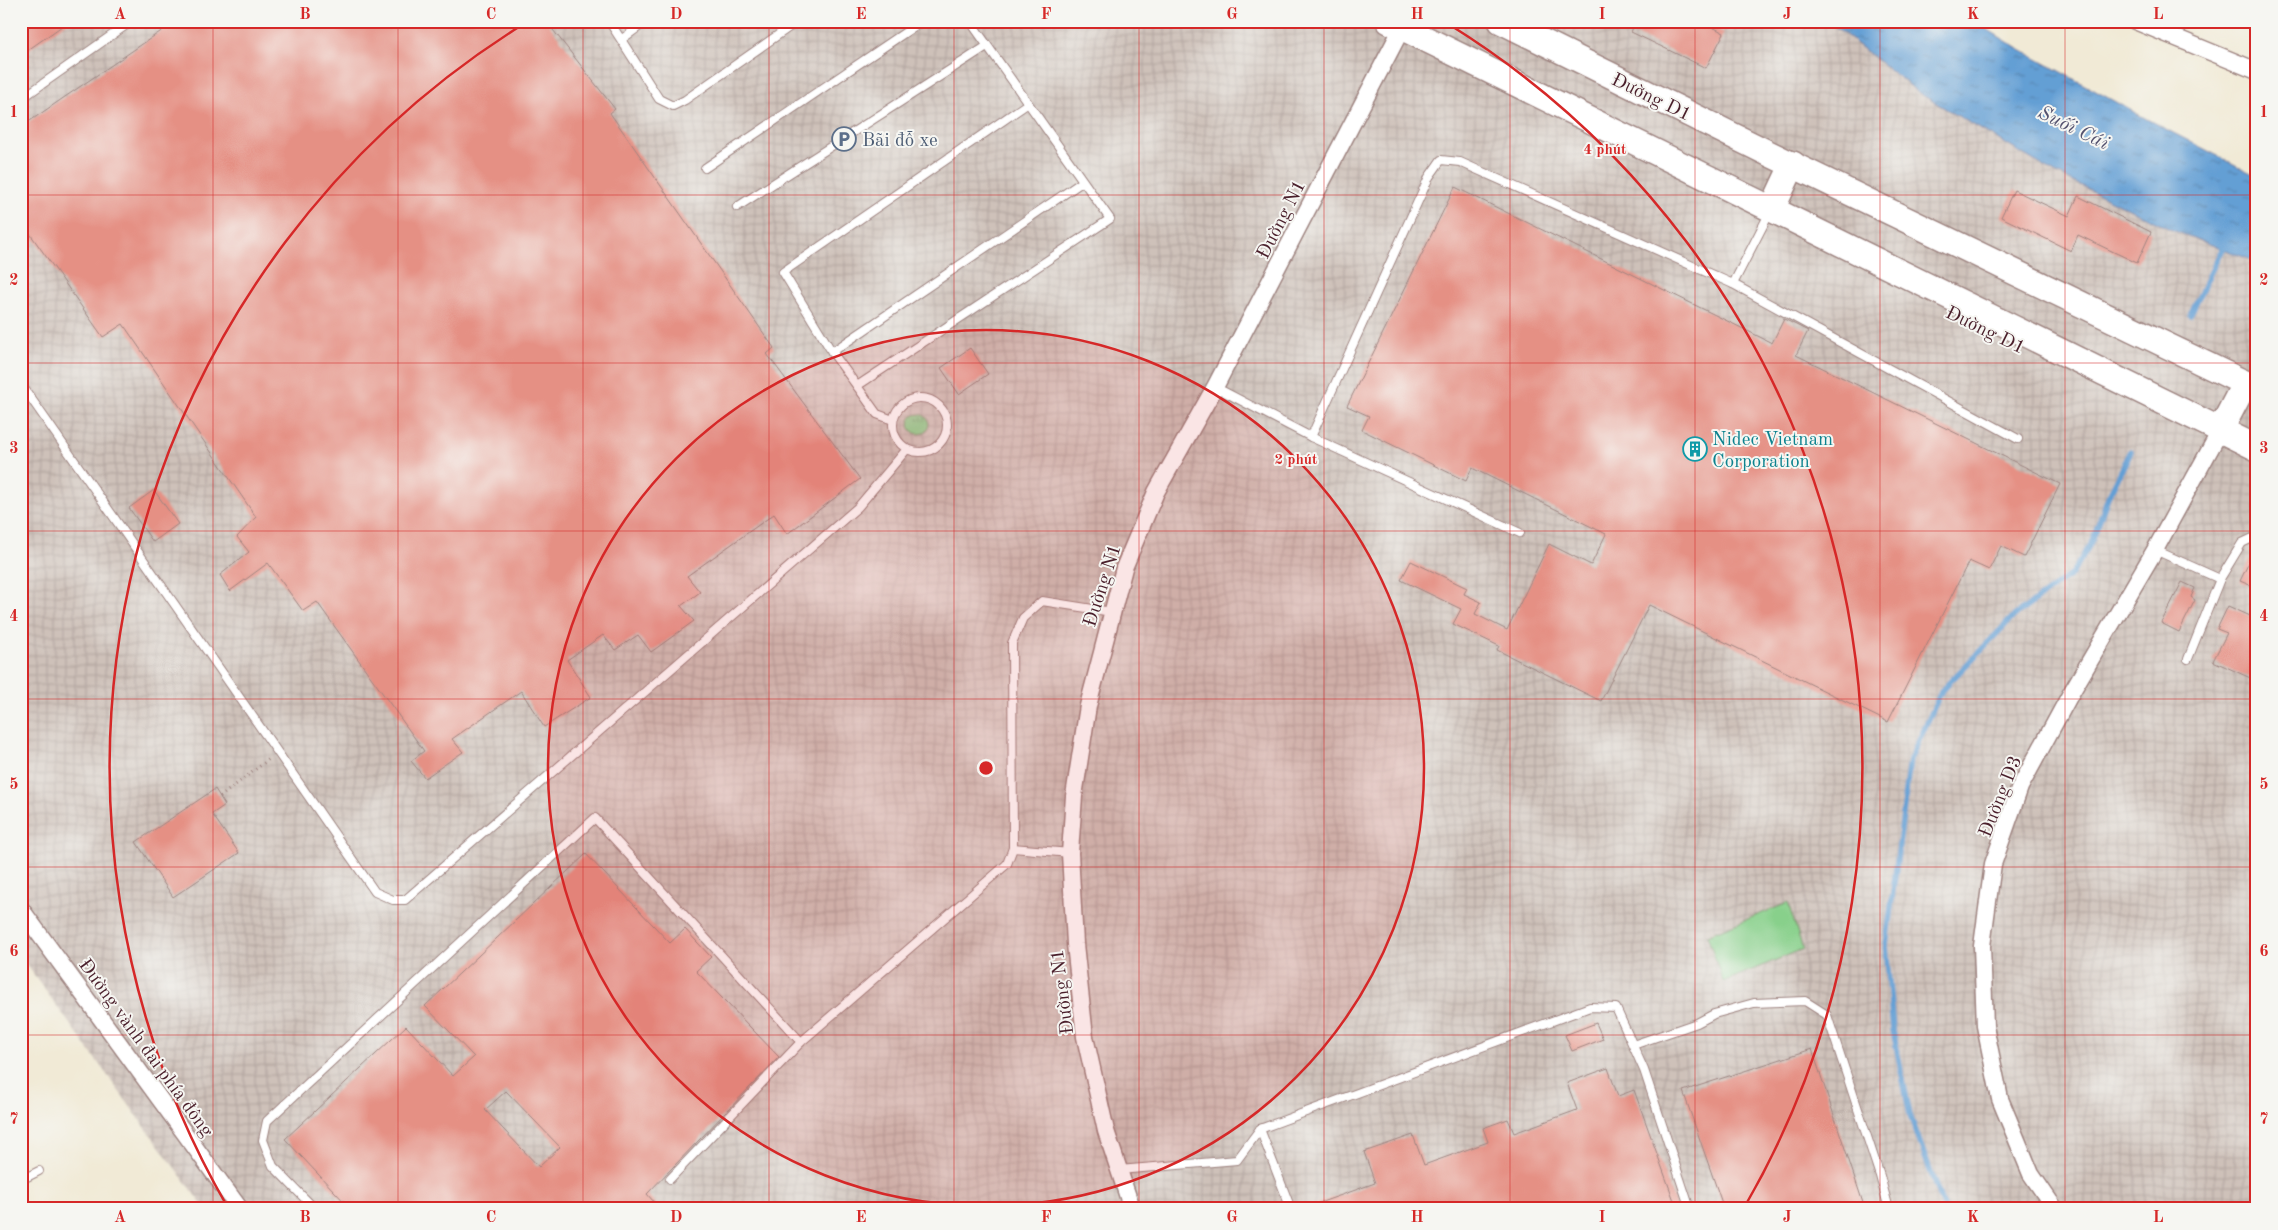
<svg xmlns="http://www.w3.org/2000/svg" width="2278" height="1230" font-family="'Old Standard TT',serif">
	<defs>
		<pattern id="industrial-grid" width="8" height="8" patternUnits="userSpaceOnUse" patternTransform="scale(1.25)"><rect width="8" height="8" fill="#cec1b9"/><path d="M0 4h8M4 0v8" fill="none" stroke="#b2a59f"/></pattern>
		<pattern id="grass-tufts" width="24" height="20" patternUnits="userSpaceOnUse" patternTransform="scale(1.25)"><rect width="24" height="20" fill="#88d08b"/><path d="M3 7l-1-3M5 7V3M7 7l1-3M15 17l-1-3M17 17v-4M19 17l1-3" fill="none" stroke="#77b278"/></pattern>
		<pattern id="water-ripples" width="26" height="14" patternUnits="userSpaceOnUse" patternTransform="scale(1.25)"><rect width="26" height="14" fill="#649fd4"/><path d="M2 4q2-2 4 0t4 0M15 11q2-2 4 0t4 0" fill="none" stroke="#5481ac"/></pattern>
	</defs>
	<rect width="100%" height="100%" fill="#f6f6f2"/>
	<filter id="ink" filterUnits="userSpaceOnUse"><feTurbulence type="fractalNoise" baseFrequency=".02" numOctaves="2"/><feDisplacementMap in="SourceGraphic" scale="10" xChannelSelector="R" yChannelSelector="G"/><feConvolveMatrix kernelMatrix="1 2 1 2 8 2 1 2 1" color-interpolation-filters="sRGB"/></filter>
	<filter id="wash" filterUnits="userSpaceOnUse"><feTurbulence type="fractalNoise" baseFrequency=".0096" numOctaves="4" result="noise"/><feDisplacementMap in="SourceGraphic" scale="20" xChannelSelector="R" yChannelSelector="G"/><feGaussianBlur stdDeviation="1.12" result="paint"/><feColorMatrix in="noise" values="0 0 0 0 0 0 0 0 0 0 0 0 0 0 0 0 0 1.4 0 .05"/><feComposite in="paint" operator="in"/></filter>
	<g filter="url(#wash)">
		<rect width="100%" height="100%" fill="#f1ead6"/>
		<polygon fill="url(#industrial-grid)" points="21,21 1828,21 1919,93 2055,173 2172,230 2257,262 2257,1209 205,1209 21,957"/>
		<circle fill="url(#grass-tufts)" stroke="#69785b" cx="919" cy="424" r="10"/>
		<polygon fill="#88d08b" stroke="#69785b" points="1788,903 1803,949 1723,982 1707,935"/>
		<polygon fill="url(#water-ripples)" stroke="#575f80" points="1828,21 1974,21 2019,49 2154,123 2257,176 2257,262 2172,230 2055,173 1919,93"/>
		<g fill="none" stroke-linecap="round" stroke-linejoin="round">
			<g stroke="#649fd4" stroke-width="5.5">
				<polyline points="2190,315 2225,243"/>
				<polyline points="1944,1209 1910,1115 1893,1030 1886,945 1910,760 1942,690 2014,616 2072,574 2092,541 2108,497 2131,451"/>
			</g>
		</g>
		<g id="blocks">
			<g fill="#e59084" fill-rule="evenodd">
				<polygon points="21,21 69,21 21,55"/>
				<polygon points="176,21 546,21 615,109 610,113 774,348 767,354 860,479 787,534 774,514 687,576 700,592 681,606 694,621 651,652 638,635 615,650 603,635 567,660 591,697 544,727 521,691 452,739 463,752 425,778 411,761 424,751 317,602 303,611 268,563 230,591 220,575 249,552 237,537 256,517 123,324 103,337 21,221 21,127"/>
				<polygon points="1636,21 1674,21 1684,26 1686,21 1701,21 1724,33 1706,68 1631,32"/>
				<polygon points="1455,187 1772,343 1784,319 1808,331 1796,355 2060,484 2024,557 2001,546 1989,570 1969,561 1888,722 1649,605 1601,701 1497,650 1499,646 1453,624 1461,609 1401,580 1411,561 1467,588 1464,594 1481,602 1475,614 1507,630 1549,544 1591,565 1606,534 1472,468 1466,481 1362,430 1369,416 1347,406"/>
				<polygon points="2014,190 2069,216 2078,196 2151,232 2137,263 2078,235 2071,251 2001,217"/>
				<polygon points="970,348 988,374 959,394 941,368"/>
				<polygon points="154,490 178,524 153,542 129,508"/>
				<polygon points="2257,546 2257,588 2240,581"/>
				<polygon points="2182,582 2195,588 2191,597 2195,600 2179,632 2161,623"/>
				<polygon points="2228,606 2257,619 2257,681 2213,661 2227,633 2217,629"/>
				<polygon points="215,789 225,805 212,814 239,853 173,897 136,842"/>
				<path d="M586,854L670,943L685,929L711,957L696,971L779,1057L647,1194L660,1209H351L285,1139L406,1026L453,1076L474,1057L425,1006ZM506,1091L560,1147L539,1167L485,1110Z"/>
				<polygon points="1596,1023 1603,1039 1572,1051 1565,1035"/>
				<polygon points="1812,1049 1865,1209 1724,1209 1683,1091"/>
				<polygon points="1608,1068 1618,1096 1634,1090 1677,1209 1309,1209 1308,1207 1375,1183 1364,1152 1413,1135 1424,1165 1488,1142 1483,1128 1508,1119 1514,1133 1577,1110 1567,1083"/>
			</g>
		</g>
	</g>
	<g filter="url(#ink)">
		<use href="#blocks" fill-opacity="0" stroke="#9e8480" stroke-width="1"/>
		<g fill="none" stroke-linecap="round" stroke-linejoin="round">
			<g stroke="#9e8480" stroke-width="10">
				<g id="service">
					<polyline points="609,21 659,99 673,106 685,100 798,21"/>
					<polyline points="622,39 647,21"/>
					<polyline points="21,99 132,21"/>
					<polyline points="705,168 922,21"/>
					<polyline points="737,207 987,46"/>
					<polyline points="1733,284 1770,212"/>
					<polyline points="832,352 1082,182"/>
					<polyline points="21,384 375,892 393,900 405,900 858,507 907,449"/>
					<polyline points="857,386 1110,219 970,21"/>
					<polyline points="1215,387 1311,437 1520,533"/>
					<circle cx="920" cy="425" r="27"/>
					<polyline points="893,420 877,414 857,386 832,352 783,272 1027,104"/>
					<polyline points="1311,437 1429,177 1441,160 1460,162 1733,284 2018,439"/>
					<polyline points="2155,550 2220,579 2188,659"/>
					<polyline points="2220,579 2242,543 2257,536"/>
					<polyline points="1013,848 1070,853"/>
					<polyline points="1633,1045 1697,1023 1714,1014 1754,1003 1805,1001 1827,1015 1880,1176 1889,1209"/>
					<polyline points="1260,1129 1291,1209"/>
					<polyline points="1119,1170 1237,1160 1260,1129 1590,1007 1616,1008 1644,1070 1690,1209"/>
					<polyline points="670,1179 801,1042 1007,864 1013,848 1012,643 1023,618 1042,601 1112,612"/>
					<polyline points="21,1180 39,1171"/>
					<polyline points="315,1209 273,1166 263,1140 267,1121 595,818 801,1042"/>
				</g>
			</g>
			<g stroke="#9e8480" stroke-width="19">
				<g id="minor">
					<polyline points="2135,21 2257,71"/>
					<polyline points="21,909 240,1209"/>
					<polyline points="1132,1209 1106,1131 1085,1037 1075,944 1070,853 1074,796 1088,706 1124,568 1156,492 1215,387 1402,28"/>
					<polyline points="2055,1209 2031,1174 2000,1099 1985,1026 1982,946 1993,864 2020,787 2071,693 2155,550 2220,431"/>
				</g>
			</g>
			<g stroke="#9e8480" stroke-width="28">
				<g id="primary">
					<polyline points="1389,21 2257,448"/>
					<polyline points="1501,21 1770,154 2257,389"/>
					<polyline points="1772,209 1793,164"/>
					<polyline points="2220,431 2245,383"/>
				</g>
			</g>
			<polyline stroke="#9e8480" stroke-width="3" stroke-dasharray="1 4" stroke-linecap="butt" points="220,797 269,759"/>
			<use href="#service" stroke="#fff" stroke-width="8"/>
			<use href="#minor" stroke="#fff" stroke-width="16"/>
			<use href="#primary" stroke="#fff" stroke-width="25"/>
		</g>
	</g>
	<path fill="none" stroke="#d62828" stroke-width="1" stroke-opacity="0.55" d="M213,21V1209M398,21V1209M583,21V1209M769,21V1209M954,21V1209M1139,21V1209M1324,21V1209M1510,21V1209M1695,21V1209M1880,21V1209M2065,21V1209M21,195H2257M21,363H2257M21,531H2257M21,699H2257M21,867H2257M21,1035H2257"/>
	<circle cx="986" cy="768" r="438" fill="#d62828" fill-opacity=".12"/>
	<g fill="none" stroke="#d62828" stroke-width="2.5">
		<circle cx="986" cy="768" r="438"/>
		<path d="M227 1206A876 876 0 0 1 522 25M1450 25A876 876 0 0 1 1745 1206"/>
	</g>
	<defs>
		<g id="parking-ring" transform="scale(1.25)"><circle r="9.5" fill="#f6f6f2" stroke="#5c6f8a" stroke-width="1.5"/><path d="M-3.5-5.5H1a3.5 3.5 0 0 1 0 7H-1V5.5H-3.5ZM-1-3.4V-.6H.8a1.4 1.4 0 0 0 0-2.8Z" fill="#5c6f8a"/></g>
		<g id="building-ring" transform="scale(1.25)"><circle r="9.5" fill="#f6f6f2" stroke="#0f9aa8" stroke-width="1.5"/><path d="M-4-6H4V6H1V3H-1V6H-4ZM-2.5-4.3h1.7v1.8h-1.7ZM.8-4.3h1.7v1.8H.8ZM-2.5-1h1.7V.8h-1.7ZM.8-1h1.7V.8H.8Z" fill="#0f9aa8"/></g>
	</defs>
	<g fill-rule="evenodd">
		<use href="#parking-ring" x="844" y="139"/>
		<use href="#building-ring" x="1695" y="449"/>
	</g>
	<g text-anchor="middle" stroke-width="4" stroke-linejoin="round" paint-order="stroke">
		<g font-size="19" fill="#4a1f2b" stroke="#f6f6f2">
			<text transform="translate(1652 96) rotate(26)" y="7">Đường D1</text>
			<text transform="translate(1280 219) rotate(-63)" y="7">Đường N1</text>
			<text transform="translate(1986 329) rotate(26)" y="7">Đường D1</text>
			<text transform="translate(1101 585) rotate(-72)" y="7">Đường N1</text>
			<text transform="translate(1999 796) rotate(-68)" y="7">Đường D3</text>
			<text transform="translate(1061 992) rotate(-97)" y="7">Đường N1</text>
			<text transform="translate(147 1047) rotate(54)" y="7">Đường vành đai phía đông</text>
		</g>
		<g font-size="19" fill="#4e5e75" stroke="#f6f6f2" text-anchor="start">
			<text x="862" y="146">Bãi đỗ xe</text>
		</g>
		<g font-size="19" fill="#0d838f" stroke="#f6f6f2" text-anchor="start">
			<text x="1712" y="445">Nidec Vietnam<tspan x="1712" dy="22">Corporation</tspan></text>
		</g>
		<g font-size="20" font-style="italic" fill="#54526f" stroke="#f6f6f2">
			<text transform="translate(2074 127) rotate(26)" y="7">Suối Cái</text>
		</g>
	</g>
	<circle cx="986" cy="768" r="8" fill="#d62828" stroke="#f6f6f2" stroke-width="2.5"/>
	<g font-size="15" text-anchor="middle" font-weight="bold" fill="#d62828" stroke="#f6f6f2" stroke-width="4" stroke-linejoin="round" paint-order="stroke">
		<text x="1605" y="154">4 phút</text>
		<text x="1296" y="464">2 phút</text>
	</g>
	<rect width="2278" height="1230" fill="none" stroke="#f6f6f2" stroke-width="55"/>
	<rect x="28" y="28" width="2222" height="1174" fill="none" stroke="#d62828" stroke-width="2"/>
	<g font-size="16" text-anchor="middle" font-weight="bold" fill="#d62828">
		<text x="120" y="19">A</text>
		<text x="305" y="19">B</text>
		<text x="491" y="19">C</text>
		<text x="676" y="19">D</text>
		<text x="861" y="19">E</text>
		<text x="1046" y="19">F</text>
		<text x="1232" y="19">G</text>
		<text x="1417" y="19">H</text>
		<text x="1602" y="19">I</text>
		<text x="1787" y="19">J</text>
		<text x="1973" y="19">K</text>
		<text x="2158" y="19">L</text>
		<text x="14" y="117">1</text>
		<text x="2264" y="117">1</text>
		<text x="14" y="285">2</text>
		<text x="2264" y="285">2</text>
		<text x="14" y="453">3</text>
		<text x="2264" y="453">3</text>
		<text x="14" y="621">4</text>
		<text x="2264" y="621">4</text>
		<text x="14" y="789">5</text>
		<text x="2264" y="789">5</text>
		<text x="14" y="956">6</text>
		<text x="2264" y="956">6</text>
		<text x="14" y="1124">7</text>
		<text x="2264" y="1124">7</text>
		<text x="120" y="1222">A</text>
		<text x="305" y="1222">B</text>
		<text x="491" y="1222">C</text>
		<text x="676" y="1222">D</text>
		<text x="861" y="1222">E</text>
		<text x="1046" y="1222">F</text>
		<text x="1232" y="1222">G</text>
		<text x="1417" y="1222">H</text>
		<text x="1602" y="1222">I</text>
		<text x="1787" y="1222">J</text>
		<text x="1973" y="1222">K</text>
		<text x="2158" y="1222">L</text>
	</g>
</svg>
